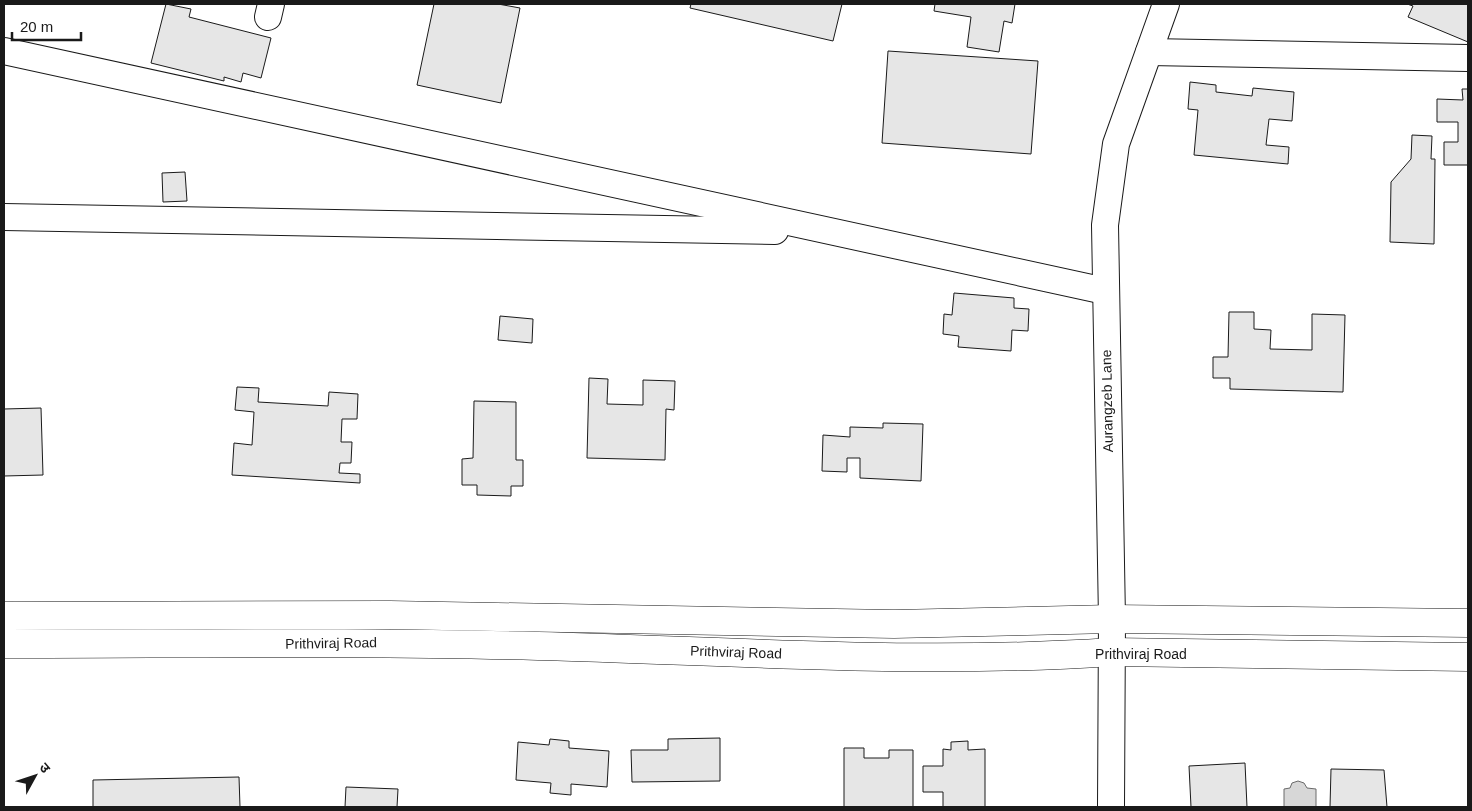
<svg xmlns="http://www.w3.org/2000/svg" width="1472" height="811" font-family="Arial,'Noto Sans Devanagari',sans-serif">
	<rect width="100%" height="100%" fill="#fff"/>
	<polygon fill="#d7d7d7" stroke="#6a6a6a" points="1298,781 1304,783 1307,788 1316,789 1316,807 1284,807 1284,789 1290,788 1292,783"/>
	<g fill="#e6e6e6" stroke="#1a1a1a">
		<polygon points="166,4 191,9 189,17 271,38 261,78 243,73 241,82 224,77 224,81 151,63"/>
		<polygon points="434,4 498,4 520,8 501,103 417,85"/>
		<polygon points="691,4 842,4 833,41 690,8"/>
		<polygon points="935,4 1015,4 1012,23 1004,21 999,52 967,47 971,17 934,11"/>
		<polygon points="1407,4 1468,4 1468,42 1408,17 1413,6"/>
		<polygon points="888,51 1038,61 1031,154 882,143"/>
		<polygon points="1190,82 1216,85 1216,92 1252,96 1253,88 1294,92 1292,121 1269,119 1266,145 1289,147 1288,164 1194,155 1198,110 1188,109"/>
		<polygon points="1462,89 1468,89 1468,165 1444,165 1444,142 1458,142 1458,122 1437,122 1437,99 1463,100"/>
		<polygon points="1412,135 1432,136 1431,159 1435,159 1434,244 1390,242 1391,182 1411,159"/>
		<polygon points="185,172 187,201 163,202 162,173"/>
		<polygon points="954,293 1014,298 1014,308 1029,309 1028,331 1012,330 1011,351 958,347 959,336 943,334 944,314 952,315"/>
		<polygon points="1229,312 1254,312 1254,329 1271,330 1270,349 1312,350 1312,314 1345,315 1343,392 1230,389 1230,378 1213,378 1213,357 1228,357"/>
		<polygon points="500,316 533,319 532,343 498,340"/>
		<polygon points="589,378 608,379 607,404 643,405 643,380 675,381 674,410 666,409 665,460 587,458"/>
		<polygon points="237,387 259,388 258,402 328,406 329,392 358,394 357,419 342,419 341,442 352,442 351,463 340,463 339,473 360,474 360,483 232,475 234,443 252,445 254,412 235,410"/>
		<polygon points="474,401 516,402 516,460 523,460 523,486 511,486 511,496 477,495 477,485 462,485 462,459 473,458"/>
		<polygon points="41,408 43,475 4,476 4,409"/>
		<polygon points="883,423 923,424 921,481 860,478 860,458 847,458 847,472 822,471 823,435 850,437 850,427 883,428"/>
		<polygon points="720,738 720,781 632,782 631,750 668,750 668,739"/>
		<polygon points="550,739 569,741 569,748 609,751 607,787 571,784 571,795 550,793 551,783 516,780 518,742 549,745"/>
		<polygon points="968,741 968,750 985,749 985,807 943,807 943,792 923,792 923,766 943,766 943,749 951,750 951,742"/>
		<polygon points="844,748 864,748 864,758 889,758 889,750 913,750 913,807 844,807"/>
		<polygon points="1245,763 1247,807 1191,807 1189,766"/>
		<polygon points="1331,769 1384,770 1387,807 1330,807"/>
		<polygon points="239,777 240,807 93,807 93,780"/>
		<polygon points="346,787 398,789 397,807 345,807"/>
	</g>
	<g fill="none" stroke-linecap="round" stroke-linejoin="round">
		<g stroke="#1a1a1a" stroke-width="28">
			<g id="minor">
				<polyline points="268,17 271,4"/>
				<polyline points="4,51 1105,291"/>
				<polyline points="1149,52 1468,58"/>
				<polyline points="4,217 775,231"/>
				<polyline points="1111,807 1112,619 1105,225 1116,144 1166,4"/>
			</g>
		</g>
		<g stroke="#1a1a1a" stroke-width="29">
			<g id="major">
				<polyline points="4,616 390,615 894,624 1112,619 1468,623"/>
				<path d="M4,644C182,644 360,641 538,646C729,651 921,665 1112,652L1468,657"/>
			</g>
		</g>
		<use href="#minor" stroke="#fff" stroke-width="26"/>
		<use href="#major" stroke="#fff" stroke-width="28"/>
	</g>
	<g text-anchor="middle" stroke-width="4" stroke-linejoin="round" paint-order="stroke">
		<g font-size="14" fill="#1a1a1a" stroke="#fff">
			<text transform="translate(1107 401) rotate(-91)" y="5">Aurangzeb Lane</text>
			<text transform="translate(331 643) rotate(-1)" y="5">Prithviraj Road</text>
			<text transform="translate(736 652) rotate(2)" y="5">Prithviraj Road</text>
			<text x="1141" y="659">Prithviraj Road</text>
		</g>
	</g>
	<rect width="1472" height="811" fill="none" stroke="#1a1a1a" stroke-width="10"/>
	<g transform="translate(35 776) rotate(50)" stroke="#ffffff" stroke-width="4" paint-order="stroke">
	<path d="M0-4L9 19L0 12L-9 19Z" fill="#1a1a1a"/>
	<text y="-8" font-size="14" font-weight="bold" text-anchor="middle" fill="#1a1a1a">उ</text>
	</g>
	<path d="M12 32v8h69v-8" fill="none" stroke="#1a1a1a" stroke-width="2.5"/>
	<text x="20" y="32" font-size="15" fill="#1a1a1a" stroke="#ffffff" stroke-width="4" paint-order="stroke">20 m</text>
</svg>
